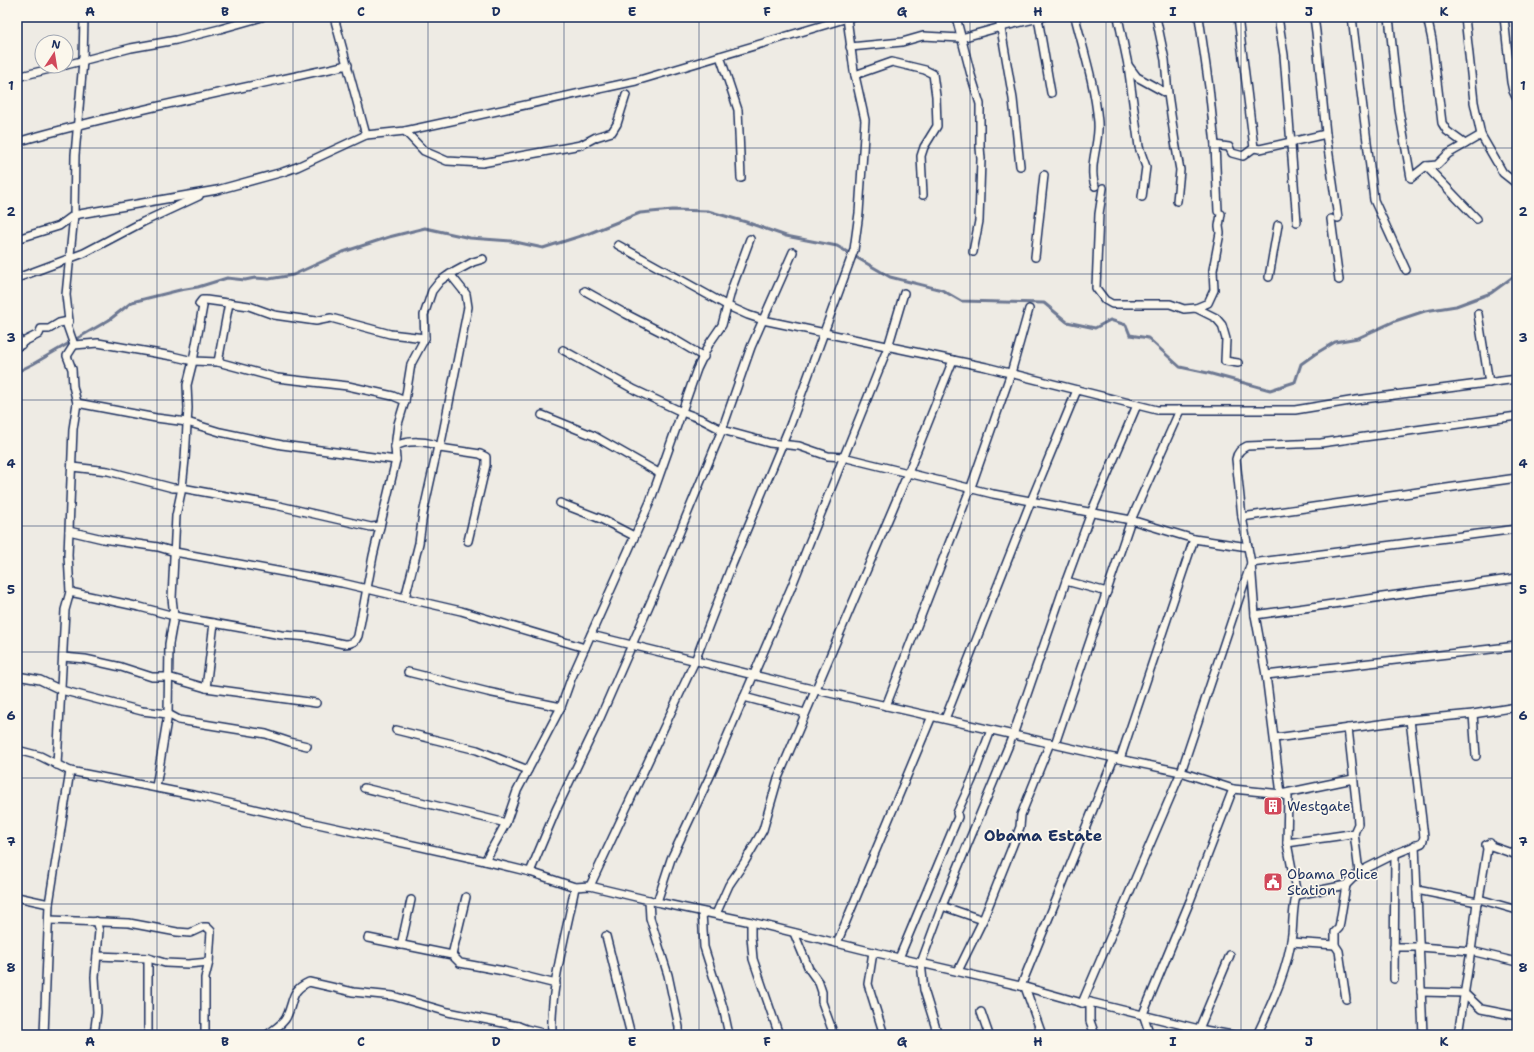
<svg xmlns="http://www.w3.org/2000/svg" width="1534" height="1052" font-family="'Shantell Sans',sans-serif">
	<rect width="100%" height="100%" fill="#eeebe4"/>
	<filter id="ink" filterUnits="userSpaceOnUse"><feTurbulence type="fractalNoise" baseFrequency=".025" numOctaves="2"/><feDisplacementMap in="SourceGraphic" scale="8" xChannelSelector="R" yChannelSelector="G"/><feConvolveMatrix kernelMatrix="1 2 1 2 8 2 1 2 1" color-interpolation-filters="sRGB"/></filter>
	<g filter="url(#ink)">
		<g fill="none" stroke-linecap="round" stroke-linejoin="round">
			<polyline stroke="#6d7892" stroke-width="3" points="17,372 33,364 109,320 132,302 180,290 198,287 227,278 245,280 255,278 269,279 293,275 343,252 389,237 425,228 470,238 511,241 543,248 590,233 640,213 673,210 708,211 746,222 786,236 837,246 890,277 942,290 961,301 1044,303 1067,322 1095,328 1110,320 1126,325 1130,335 1148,338 1180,367 1208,373 1270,390 1295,382 1301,364 1315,354 1335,342 1358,338 1395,321 1425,311 1456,306 1491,293 1517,274"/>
			<g stroke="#1b2f5e" stroke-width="10">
				<g id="street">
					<polyline points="334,17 366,135"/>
					<polyline points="956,17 971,75 980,104 980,147 981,159 979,221 973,252"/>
					<polyline points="999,17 1013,99 1020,166"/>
					<path d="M1075,17C1084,52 1095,86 1098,122C1100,143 1088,165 1095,186"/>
					<polyline points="1118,17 1128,65 1137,77 1168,94 1175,142 1180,170 1177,201"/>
					<polyline points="1156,17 1165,60 1168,94"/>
					<polyline points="1199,17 1209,87 1215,145 1218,211"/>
					<polyline points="1238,17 1254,148"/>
					<polyline points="1278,17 1284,55 1297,222"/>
					<polyline points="1314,17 1316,32 1326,134 1338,218"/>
					<polyline points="1352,17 1374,200 1406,270"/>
					<polyline points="1389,17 1399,110 1411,178 1426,166 1437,165 1448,154 1481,135 1503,173 1517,184"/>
					<polyline points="1427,17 1432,40 1442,123 1447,131 1465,144"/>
					<polyline points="1465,17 1474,102 1481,135"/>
					<polyline points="1504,17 1511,82 1513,91 1517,99"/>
					<polyline points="1038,18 1051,93"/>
					<polyline points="850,47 902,42 923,36 961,38 1001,27 1043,17"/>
					<polyline points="720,56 738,110 741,178"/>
					<polyline points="66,65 131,48 176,40 220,29 262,17"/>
					<polyline points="1128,65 1139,147 1146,167 1142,197"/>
					<polyline points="855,75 892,62 925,70 933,74 936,96 937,126 924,147 921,156 923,195"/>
					<polyline points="17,77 62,66"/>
					<polyline points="405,131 424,151 447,161 482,163 581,145 596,137 612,132 617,124 626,95"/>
					<path d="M17,142C126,111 237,89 348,65"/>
					<polyline points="1215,145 1229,147 1232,153 1243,156 1254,148 1260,149 1326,134"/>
					<polyline points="1426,166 1477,219"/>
					<polyline points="1103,188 1099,214 1096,288 1105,300 1112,304 1170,304 1184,309 1196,308 1216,318 1222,325 1226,339 1225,361 1238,363"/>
					<polyline points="1331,219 1339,280"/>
					<polyline points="17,239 59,226 74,215 217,190 283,172 297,167 366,135 405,131 636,81 851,17"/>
					<polyline points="618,245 728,306 748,315 763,320 986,367 1157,410 1295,410 1356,400 1517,379"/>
					<polyline points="1035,257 1044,175"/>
					<polyline points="1269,277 1278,225"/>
					<polyline points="17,278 84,253 143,222 199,196"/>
					<polyline points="585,291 626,314 667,335 704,357"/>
					<polyline points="1196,308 1208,303 1214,290 1213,270 1220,233 1219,226 1221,214"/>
					<polyline points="1478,314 1489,383"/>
					<polyline points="17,335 21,345"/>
					<polyline points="74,345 98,343 172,356 193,361 218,362 277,378 348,386 393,396 405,401"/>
					<polyline points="17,347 25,341 39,334 41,329 49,329 59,323 69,321"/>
					<polyline points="563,350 635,390 682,412 701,419 722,430 769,443 799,446 828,456 843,457 993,494 1131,520 1194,539 1248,547"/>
					<polyline points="218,362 229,303"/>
					<polyline points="77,403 156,418 187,422 220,432 282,445 396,460"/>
					<polyline points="542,415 594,436 659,473"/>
					<polyline points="438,446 423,514 419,543 405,598 461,611 585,648"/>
					<path d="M395,447C404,440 431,440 440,448L480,454L486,457V465L468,541"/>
					<polyline points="440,448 468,307 466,294 450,274"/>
					<polyline points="72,467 108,471 173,488 182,488 275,505 371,527 380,526"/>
					<polyline points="560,503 601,519 634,536"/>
					<polyline points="1242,517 1517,478"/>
					<polyline points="69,531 103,539 158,547 175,552 342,583 405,598"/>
					<polyline points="1066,581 1107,592"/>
					<path d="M70,592L140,607L174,616L281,635L310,637L344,644C350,644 356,642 358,636L373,556L396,460L395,447L398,424L405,401L411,364L425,338L424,315L432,291L440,281L447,276L473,262L483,259"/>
					<polyline points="1255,615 1517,578"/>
					<polyline points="591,635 786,683 1114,758 1181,772 1233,789 1281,794 1353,779"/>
					<polyline points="63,657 85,659 121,667 152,677 168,677 206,688 316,703"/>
					<polyline points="408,672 488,692 561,707"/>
					<polyline points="1266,675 1517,646"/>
					<polyline points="17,676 40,680 61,690 142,711 168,714 179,720 266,734 290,742 307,746"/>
					<polyline points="206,688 214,623"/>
					<polyline points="744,697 805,713"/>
					<polyline points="886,706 971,487 1011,373 1029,309"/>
					<polyline points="1473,714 1476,756"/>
					<polyline points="945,719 1031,501 1077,390"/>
					<polyline points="396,730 477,750 528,770"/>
					<polyline points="1275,738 1410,720 1473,714 1517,707"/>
					<polyline points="1055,744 1131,520 1180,410"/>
					<polyline points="17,750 40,756 70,771 203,797 318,824 485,861 530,872 575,887 590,886 657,902 751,922 873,952 1025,987 1082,1003 1090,1002 1199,1029 1232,1035"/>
					<polyline points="1120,759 1194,539"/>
					<polyline points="57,765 65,610 70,592 68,555 73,429 77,403 73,386 72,369 67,356 74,345 67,325 69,321 66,295 74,215 75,155 83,61 84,17"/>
					<polyline points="156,787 168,714 169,644 174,616 172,598 176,516 182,488 185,459 188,408 187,385 193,361 203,306 199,304 202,300 206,300 249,306 274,315 316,321 331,318 390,334 425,338"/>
					<polyline points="364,788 506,823"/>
					<polyline points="1354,833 1359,872"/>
					<path d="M1287,843C1309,839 1332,838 1354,833L1358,824L1357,810L1348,728"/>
					<polyline points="1415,845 1423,1035"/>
					<polyline points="485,861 506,823 517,791 561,707 571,679 650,502 697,369 709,344 722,325 732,288 750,239"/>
					<polyline points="530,872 556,810 600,718 652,599 722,430 751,347 793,252"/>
					<polyline points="590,886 695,661 732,565 791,423 854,250 859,213 865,120 854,71 847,18"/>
					<polyline points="1417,890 1477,902 1479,899 1517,910"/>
					<polyline points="1297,895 1346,885 1359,872 1395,854 1422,843 1424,837 1410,720"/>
					<polyline points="17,897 49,904"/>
					<polyline points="1479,899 1487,849 1486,845 1490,843 1491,846 1517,855"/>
					<polyline points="649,900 650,918 668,975 679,1027 679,1035"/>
					<polyline points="657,902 671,859 711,774 791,588 888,347 904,293"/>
					<polyline points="942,906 983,920"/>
					<polyline points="702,912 704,947 723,1007 729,1035"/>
					<polyline points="716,914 729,885 744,863 763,830 778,778 908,473 953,360"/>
					<polyline points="49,920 129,923 177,932 190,933 203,927 207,927 211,931 209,962 205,978 205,1035"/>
					<polyline points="751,922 751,936 753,959 779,1035"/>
					<polyline points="794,933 809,969 819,983 822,992 822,1002 834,1035"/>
					<polyline points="606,936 631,1035"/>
					<polyline points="368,938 452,955 460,963 504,971 556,984"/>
					<polyline points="1291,942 1335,945 1335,932 1339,928 1346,885"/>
					<polyline points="837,943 932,716"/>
					<polyline points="401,945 411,900"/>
					<polyline points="1335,945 1339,951 1346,999"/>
					<polyline points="1394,947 1420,947 1471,951 1517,962"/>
					<polyline points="873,952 868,984 884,1035"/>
					<polyline points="452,955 466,897"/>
					<polyline points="97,956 148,958 165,963 188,964 209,962"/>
					<polyline points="148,958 148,1035"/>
					<polyline points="899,958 958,817 957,813 972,780 991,730"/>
					<polyline points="958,971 983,920 1020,827 1021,815 1050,743"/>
					<polyline points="1394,979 1395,854"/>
					<polyline points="1021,986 1114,758"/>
					<polyline points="1025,987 1042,1035"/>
					<polyline points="1421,992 1464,993 1481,1009 1517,1016"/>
					<polyline points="1090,1002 1090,1021 1095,1035"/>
					<polyline points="1082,1003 1181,772 1251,563 1517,529"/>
					<polyline points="981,1012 989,1035"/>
					<polyline points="1199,1029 1230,955"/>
					<polyline points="44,1035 49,904 70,771"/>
					<polyline points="94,1035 97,1012 95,977 99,931 96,921"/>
					<path d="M267,1035C273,1030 283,1024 286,1018C295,1001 289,991 309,982L353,992L393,996L448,1012L518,1026L526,1029L551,1035"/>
					<polyline points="517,1035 518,1026"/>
					<path d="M552,1035C550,985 566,936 575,887"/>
					<polyline points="938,1035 924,990 921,963 942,906 1013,735 1066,581 1091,513 1137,405"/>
					<polyline points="1150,1035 1143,1014 1190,901 1233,789"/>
					<path d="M1257,1035C1272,1003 1288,970 1292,934C1293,924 1293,901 1297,895L1287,843L1288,797L1281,794L1266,675L1255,615L1251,563L1242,517L1236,459C1237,453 1240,449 1247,446L1321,443L1517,416"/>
					<polyline points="1458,1035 1472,944 1477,902"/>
				</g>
			</g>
			<use href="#street" stroke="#fbf7ec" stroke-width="7"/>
		</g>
	</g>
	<path fill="none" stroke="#1b2f5e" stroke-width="1" stroke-opacity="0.55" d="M157,17V1035M293,17V1035M428,17V1035M564,17V1035M699,17V1035M835,17V1035M970,17V1035M1106,17V1035M1241,17V1035M1377,17V1035M17,148H1517M17,274H1517M17,400H1517M17,526H1517M17,652H1517M17,778H1517M17,904H1517"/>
	<defs>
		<g id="building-square" transform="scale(1)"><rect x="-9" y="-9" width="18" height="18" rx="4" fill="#d1495b" stroke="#fbf7ec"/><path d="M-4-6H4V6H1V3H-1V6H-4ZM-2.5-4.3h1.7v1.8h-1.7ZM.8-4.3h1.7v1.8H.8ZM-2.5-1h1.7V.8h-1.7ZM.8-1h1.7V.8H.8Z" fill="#fff"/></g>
		<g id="civic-square" transform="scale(1)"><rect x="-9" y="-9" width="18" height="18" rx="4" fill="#d1495b" stroke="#fbf7ec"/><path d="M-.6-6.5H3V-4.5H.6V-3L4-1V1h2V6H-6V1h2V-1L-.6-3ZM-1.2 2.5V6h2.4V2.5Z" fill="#fff"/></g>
	</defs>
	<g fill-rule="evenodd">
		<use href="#building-square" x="1273" y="806"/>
		<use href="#civic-square" x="1273" y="882"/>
	</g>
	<g text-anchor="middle" stroke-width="3.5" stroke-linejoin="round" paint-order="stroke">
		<g font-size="14" fill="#1b2f5e" stroke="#fbf7ec" text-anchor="start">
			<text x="1287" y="811">Westgate</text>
			<text x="1287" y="879">Obama Police<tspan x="1287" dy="16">Station</tspan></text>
		</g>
		<g font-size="16" font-weight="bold" fill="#1b2f5e" stroke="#fbf7ec">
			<text x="1043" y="841">Obama Estate</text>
		</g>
	</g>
	<rect width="1534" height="1052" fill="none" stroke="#fbf7ec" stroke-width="44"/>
	<g transform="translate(54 54) rotate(12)"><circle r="19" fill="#fbf7ec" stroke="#a1a7b3"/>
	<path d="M0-3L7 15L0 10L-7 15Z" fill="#d1495b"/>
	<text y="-6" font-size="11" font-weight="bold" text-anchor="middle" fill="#1b2f5e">N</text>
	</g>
	<rect x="22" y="22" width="1490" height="1008" fill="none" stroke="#1b2f5e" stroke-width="1.5"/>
	<g font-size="13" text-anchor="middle" font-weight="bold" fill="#1b2f5e">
		<text x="90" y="16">A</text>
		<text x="225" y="16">B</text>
		<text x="361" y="16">C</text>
		<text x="496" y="16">D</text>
		<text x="632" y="16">E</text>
		<text x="767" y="16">F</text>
		<text x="902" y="16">G</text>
		<text x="1038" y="16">H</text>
		<text x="1173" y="16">I</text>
		<text x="1309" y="16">J</text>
		<text x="1444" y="16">K</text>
		<text x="11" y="90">1</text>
		<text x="1523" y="90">1</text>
		<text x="11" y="216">2</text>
		<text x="1523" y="216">2</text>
		<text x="11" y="342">3</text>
		<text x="1523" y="342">3</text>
		<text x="11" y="468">4</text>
		<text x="1523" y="468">4</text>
		<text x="11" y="594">5</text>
		<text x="1523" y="594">5</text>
		<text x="11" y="720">6</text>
		<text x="1523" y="720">6</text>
		<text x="11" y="846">7</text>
		<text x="1523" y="846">7</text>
		<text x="11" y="972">8</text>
		<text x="1523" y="972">8</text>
		<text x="90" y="1046">A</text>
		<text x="225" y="1046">B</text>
		<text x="361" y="1046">C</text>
		<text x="496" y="1046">D</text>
		<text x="632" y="1046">E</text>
		<text x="767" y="1046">F</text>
		<text x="902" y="1046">G</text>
		<text x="1038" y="1046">H</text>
		<text x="1173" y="1046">I</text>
		<text x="1309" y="1046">J</text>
		<text x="1444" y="1046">K</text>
	</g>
</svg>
